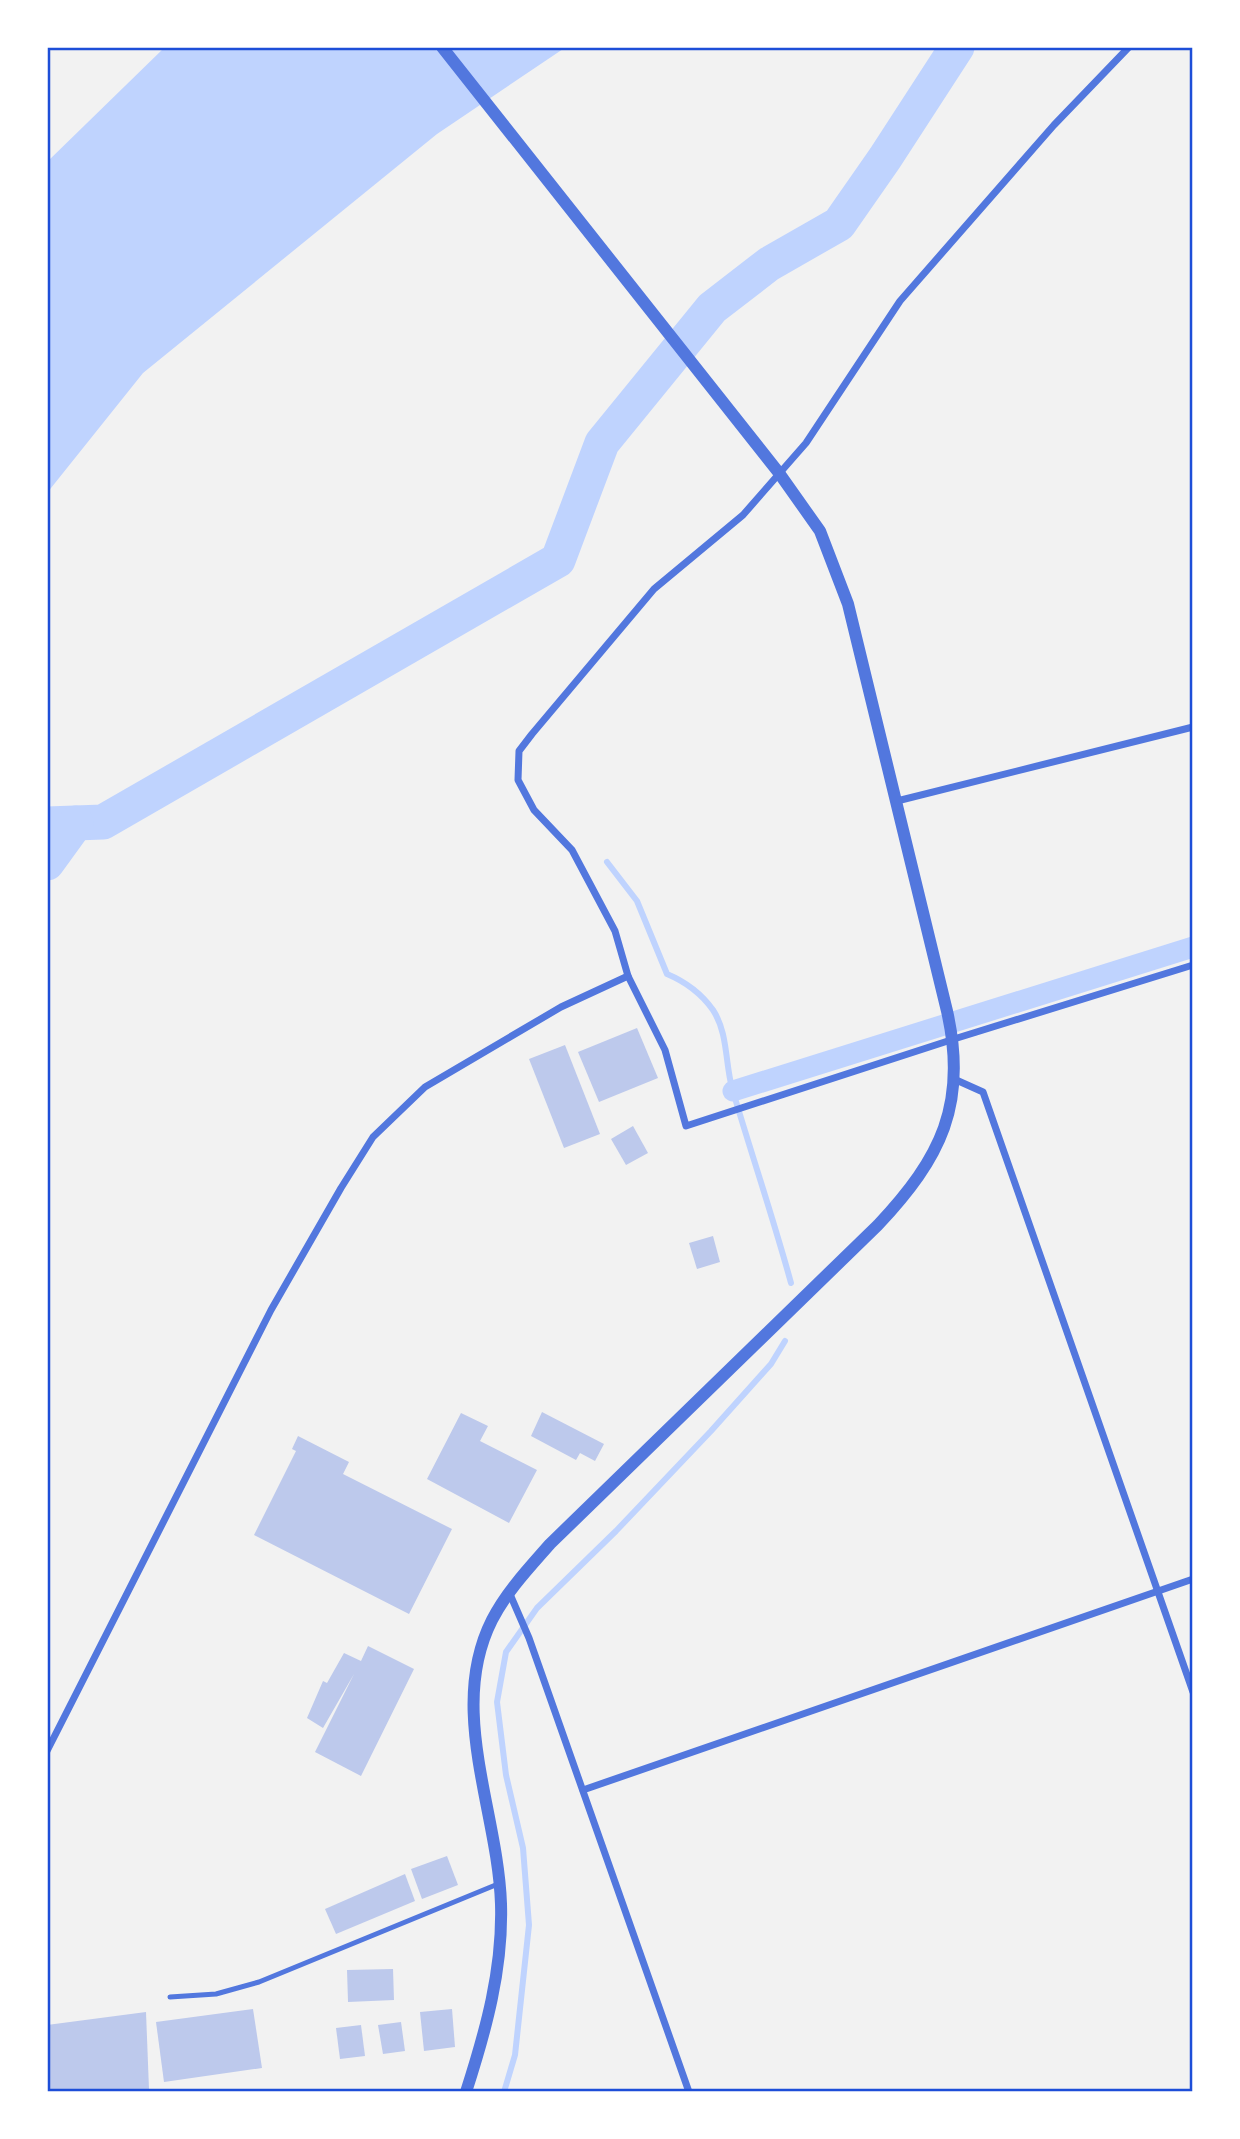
<svg xmlns="http://www.w3.org/2000/svg" width="1240" height="2139" font-family="Helvetica,sans-serif">
	<rect width="100%" height="100%" fill="#f2f2f2"/>
	<polygon fill="#bfd3fe" points="165,47 566,47 437,134 143,373 47,493 47,162"/>
	<g fill="none" stroke-linecap="round" stroke-linejoin="round">
		<g stroke="#bfd3fe" stroke-width="6">
			<path d="M607,862L637,901L667,974C686,982 701,993 713,1010C728,1033 725,1062 732,1088C751,1153 773,1217 791,1283"/>
			<polyline points="504,2092 515,2055 529,1925 523,1848 506,1775 497,1702 506,1652 537,1608 616,1531 711,1431 771,1364 785,1341"/>
		</g>
		<polyline stroke="#bfd3fe" stroke-width="21" points="733,1091 1193,947"/>
		<g stroke="#bfd3fe" stroke-width="35">
			<polyline points="47,824 103,822 558,560 602,443 712,308 769,264 839,224 885,158 957,47"/>
			<polyline points="47,863 76,823"/>
		</g>
	</g>
	<g fill="#bdc9ec">
		<polygon points="637,1028 658,1078 599,1102 578,1052"/>
		<polygon points="565,1045 600,1134 564,1148 529,1059"/>
		<polygon points="633,1126 648,1153 626,1165 611,1139"/>
		<polygon points="713,1236 720,1262 697,1269 689,1243"/>
		<polygon points="542,1412 604,1444 595,1461 580,1453 576,1460 531,1436"/>
		<polygon points="461,1413 488,1426 480,1441 537,1470 509,1523 427,1479"/>
		<polygon points="298,1436 349,1462 343,1474 452,1529 409,1614 254,1535 296,1451 292,1449"/>
		<polygon points="368,1646 414,1669 361,1776 315,1752 354,1674 323,1728 307,1718 323,1681 327,1683 344,1653 361,1661"/>
		<polygon points="447,1856 458,1885 422,1899 411,1869"/>
		<polygon points="405,1874 415,1901 336,1934 325,1909"/>
		<polygon points="393,1969 394,2000 348,2002 347,1970"/>
		<polygon points="253,2009 262,2068 164,2082 156,2022"/>
		<polygon points="452,2009 455,2047 424,2051 420,2012"/>
		<polygon points="146,2012 149,2089 124,2092 47,2092 47,2025"/>
		<polygon points="401,2022 405,2051 383,2054 378,2025"/>
		<polygon points="361,2025 365,2056 340,2059 336,2028"/>
	</g>
	<g fill="none" stroke-linecap="round" stroke-linejoin="round">
		<polyline stroke="#5277de" stroke-width="5" points="170,1997 216,1994 259,1982 498,1884"/>
		<g stroke="#5277de" stroke-width="7">
			<polyline points="1129,47 1054,125 900,301 806,443 743,515 654,589 532,734 519,751 518,780 534,810 572,850 615,931 628,976 665,1050 686,1126 954,1039 1193,965"/>
			<polyline points="897,801 1193,727"/>
			<polyline points="954,1079 983,1092 1193,1692"/>
			<polyline points="509,1592 529,1638 689,2092"/>
			<polyline points="47,1751 271,1310 341,1188 373,1137 425,1087 561,1007 628,976"/>
			<polyline points="583,1790 1193,1579"/>
		</g>
		<path stroke="#5277de" stroke-width="12" d="M442,47L779,473L820,531L848,604L947,1011C968,1104 941,1158 878,1225L550,1544C529,1568 507,1591 492,1620C447,1709 498,1811 501,1904C503,1969 486,2030 466,2092"/>
	</g>
	<rect width="1240" height="2139" fill="none" stroke="#ffffff" stroke-width="98"/>
	<rect x="49" y="49" width="1142" height="2041" fill="none" stroke="#1d4ed8" stroke-width="2.5"/>
</svg>
